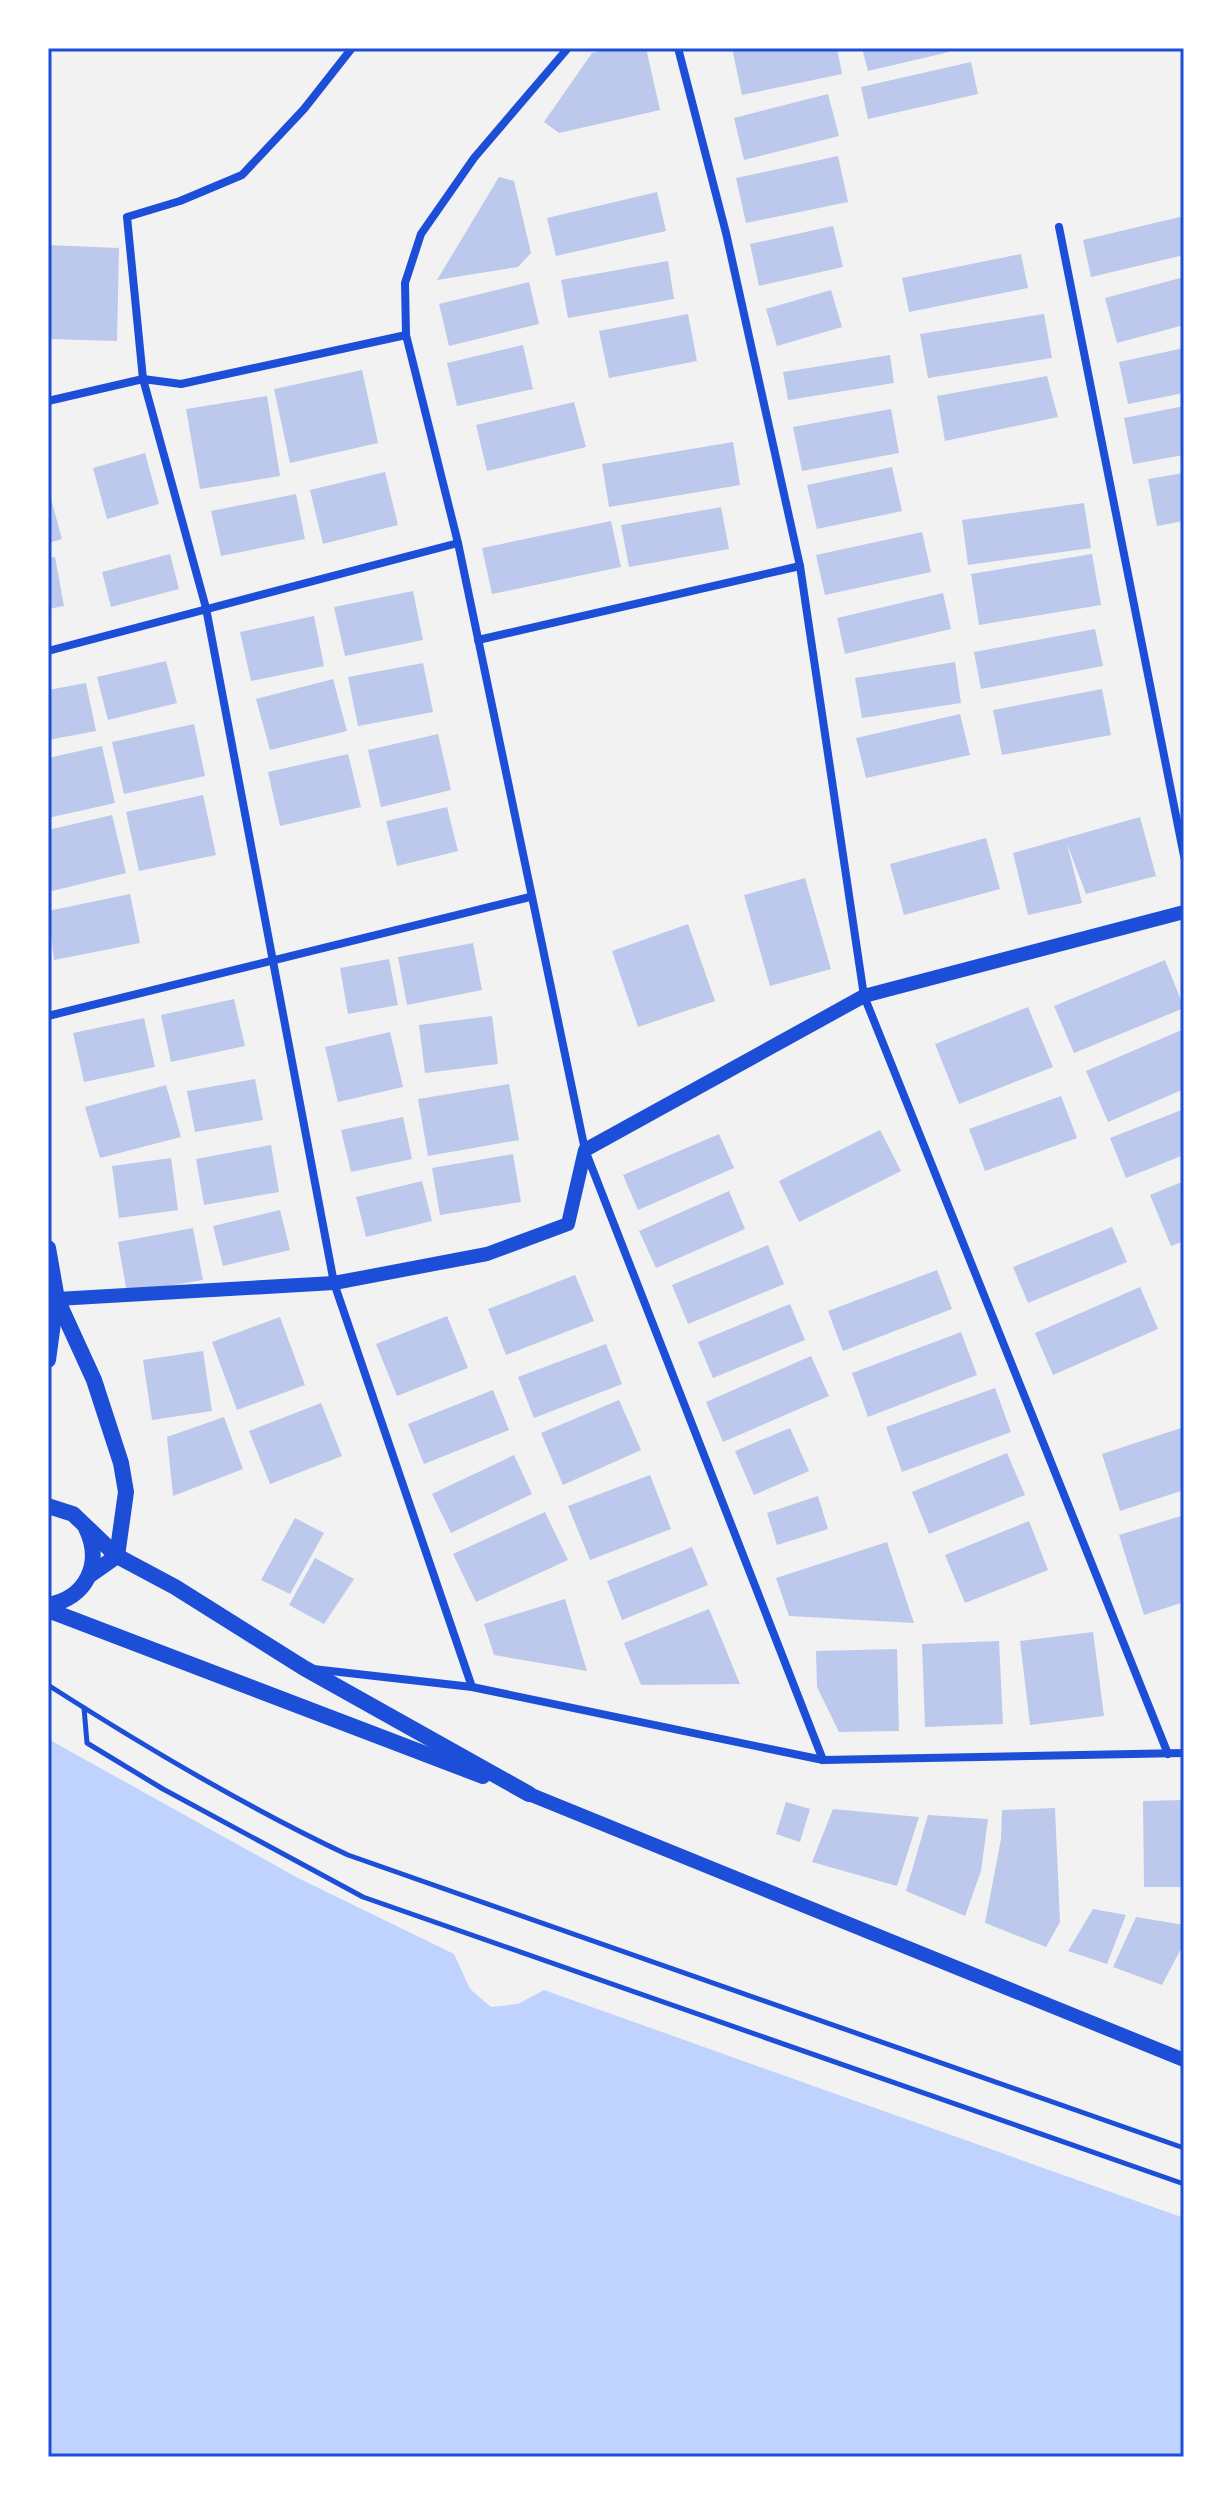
<svg xmlns="http://www.w3.org/2000/svg" width="1232" height="2505" font-family="'Golos Text',sans-serif">
	<rect width="100%" height="100%" fill="#f2f2f2"/>
	<polygon fill="#bfd3fe" points="48,1739 298,1878 454,1954 470,1989 491,2007 518,2004 544,1990 1184,2218 1184,2457 48,2457"/>
	<g fill="#bdc9ec">
		<polygon points="615,48 646,48 660,110 559,133 544,122 592,53"/>
		<polygon points="732,48 837,48 842,74 742,95"/>
		<polygon points="862,48 948,48 949,52 868,71"/>
		<polygon points="971,62 978,94 868,119 861,87"/>
		<polygon points="828,94 839,136 744,160 734,118"/>
		<polygon points="838,156 848,202 746,223 736,178"/>
		<polygon points="499,177 514,181 531,253 518,267 437,280"/>
		<polygon points="657,192 666,231 556,256 547,218"/>
		<polygon points="1184,216 1184,255 1091,277 1083,240"/>
		<polygon points="833,226 843,267 759,286 750,244"/>
		<polygon points="48,245 119,248 117,341 48,339"/>
		<polygon points="1021,254 1028,288 909,312 902,278"/>
		<polygon points="668,261 674,299 568,318 561,280"/>
		<polygon points="1184,277 1184,325 1117,343 1105,298"/>
		<polygon points="529,282 539,324 449,346 439,304"/>
		<polygon points="831,290 842,327 777,346 766,309"/>
		<polygon points="688,314 697,361 609,378 599,331"/>
		<polygon points="1044,314 1052,358 928,378 920,334"/>
		<polygon points="523,345 533,389 457,406 447,363"/>
		<polygon points="1184,348 1184,393 1128,404 1119,362"/>
		<polygon points="890,355 894,383 788,400 783,372"/>
		<polygon points="362,370 378,443 290,463 274,389"/>
		<polygon points="1047,376 1058,417 945,441 937,396"/>
		<polygon points="267,396 280,476 200,489 186,409"/>
		<polygon points="574,402 586,447 487,471 476,425"/>
		<polygon points="1184,406 1184,455 1133,464 1124,418"/>
		<polygon points="891,409 899,453 802,471 793,427"/>
		<polygon points="733,442 740,485 609,507 602,464"/>
		<polygon points="145,453 159,504 107,519 93,468"/>
		<polygon points="892,467 902,511 817,529 807,485"/>
		<polygon points="385,472 398,525 323,544 310,490"/>
		<polygon points="1184,473 1184,521 1157,526 1148,479"/>
		<polygon points="48,488 62,539 48,543"/>
		<polygon points="296,494 305,539 221,556 211,511"/>
		<polygon points="1084,503 1091,548 968,565 962,520"/>
		<polygon points="721,507 729,549 629,567 621,525"/>
		<polygon points="611,521 621,567 492,594 482,548"/>
		<polygon points="922,532 931,572 825,595 816,555"/>
		<polygon points="170,554 179,589 111,607 102,572"/>
		<polygon points="1092,554 1101,605 979,625 971,574"/>
		<polygon points="55,557 64,606 48,609 48,558"/>
		<polygon points="413,591 423,640 345,656 334,607"/>
		<polygon points="943,593 951,629 845,654 837,618"/>
		<polygon points="314,616 324,666 251,681 240,632"/>
		<polygon points="1095,629 1103,666 981,689 974,652"/>
		<polygon points="166,661 177,703 108,720 97,677"/>
		<polygon points="955,662 961,703 862,718 855,678"/>
		<polygon points="423,663 433,712 358,726 348,677"/>
		<polygon points="333,679 347,731 270,750 256,699"/>
		<polygon points="86,683 96,731 48,740 48,690"/>
		<polygon points="1102,689 1111,735 1002,755 993,710"/>
		<polygon points="960,714 970,755 866,778 856,738"/>
		<polygon points="194,724 205,776 124,794 112,742"/>
		<polygon points="438,734 451,790 381,807 368,750"/>
		<polygon points="102,746 115,803 48,818 48,758"/>
		<polygon points="348,754 361,807 280,826 268,772"/>
		<polygon points="203,795 216,855 139,871 126,812"/>
		<polygon points="447,807 458,851 397,866 386,821"/>
		<polygon points="112,815 126,873 48,892 48,830"/>
		<polygon points="1140,817 1156,876 1086,894 1067,844 1082,903 1028,915 1013,853"/>
		<polygon points="986,838 1000,889 904,915 890,864"/>
		<polygon points="805,878 831,969 770,986 744,895"/>
		<polygon points="130,894 140,943 54,960 48,911"/>
		<polygon points="688,924 715,1001 638,1027 612,951"/>
		<polygon points="473,943 482,990 407,1005 398,957"/>
		<polygon points="389,959 398,1005 348,1014 340,968"/>
		<polygon points="1165,960 1184,1008 1074,1053 1054,1006"/>
		<polygon points="234,999 245,1046 171,1062 161,1015"/>
		<polygon points="1028,1007 1053,1067 959,1104 935,1044"/>
		<polygon points="492,1016 498,1064 425,1073 419,1025"/>
		<polygon points="144,1018 155,1067 84,1082 73,1033"/>
		<polygon points="1184,1029 1184,1089 1108,1122 1086,1071"/>
		<polygon points="390,1032 403,1087 338,1102 325,1047"/>
		<polygon points="255,1079 263,1120 195,1132 187,1091"/>
		<polygon points="509,1084 519,1140 428,1156 418,1099"/>
		<polygon points="166,1085 181,1137 100,1158 85,1107"/>
		<polygon points="1061,1096 1077,1138 985,1171 969,1129"/>
		<polygon points="1184,1109 1184,1155 1126,1178 1110,1138"/>
		<polygon points="403,1117 412,1159 351,1172 341,1130"/>
		<polygon points="880,1130 901,1171 799,1222 779,1181"/>
		<polygon points="719,1134 734,1168 638,1210 623,1175"/>
		<polygon points="271,1145 279,1192 204,1205 196,1159"/>
		<polygon points="513,1154 521,1202 440,1215 432,1168"/>
		<polygon points="171,1158 178,1210 119,1218 112,1166"/>
		<polygon points="422,1181 432,1221 366,1237 356,1197"/>
		<polygon points="1184,1181 1184,1241 1171,1246 1150,1195"/>
		<polygon points="729,1191 745,1229 656,1268 639,1231"/>
		<polygon points="280,1210 290,1250 223,1266 213,1226"/>
		<polygon points="1112,1227 1127,1262 1028,1303 1013,1267"/>
		<polygon points="193,1228 203,1280 127,1293 118,1242"/>
		<polygon points="768,1245 784,1284 688,1324 672,1285"/>
		<polygon points="937,1270 952,1309 843,1351 828,1311"/>
		<polygon points="575,1275 594,1321 506,1355 488,1309"/>
		<polygon points="1140,1287 1158,1329 1053,1375 1035,1333"/>
		<polygon points="790,1304 805,1340 713,1378 698,1342"/>
		<polygon points="447,1316 468,1368 397,1396 376,1344"/>
		<polygon points="280,1317 305,1385 237,1410 212,1342"/>
		<polygon points="961,1332 977,1375 868,1417 852,1373"/>
		<polygon points="606,1344 622,1384 534,1418 518,1377"/>
		<polygon points="203,1351 212,1411 152,1420 143,1360"/>
		<polygon points="811,1356 829,1396 723,1442 706,1402"/>
		<polygon points="995,1388 1011,1432 902,1472 886,1427"/>
		<polygon points="493,1390 509,1430 424,1464 408,1424"/>
		<polygon points="619,1400 641,1450 563,1485 541,1433"/>
		<polygon points="321,1403 342,1456 270,1484 249,1431"/>
		<polygon points="224,1417 243,1469 173,1496 167,1437"/>
		<polygon points="1184,1427 1184,1490 1120,1511 1102,1454"/>
		<polygon points="790,1428 809,1471 754,1495 735,1451"/>
		<polygon points="1007,1453 1025,1495 929,1534 912,1492"/>
		<polygon points="514,1455 532,1494 451,1533 432,1494"/>
		<polygon points="650,1475 671,1529 590,1560 568,1506"/>
		<polygon points="818,1496 828,1529 777,1545 767,1513"/>
		<polygon points="545,1512 568,1560 476,1602 453,1554"/>
		<polygon points="1184,1515 1184,1602 1144,1615 1119,1535"/>
		<polygon points="295,1518 324,1533 290,1594 261,1580"/>
		<polygon points="1029,1521 1048,1570 965,1603 945,1555"/>
		<polygon points="887,1542 914,1623 789,1616 776,1578"/>
		<polygon points="692,1547 708,1585 622,1620 607,1581"/>
		<polygon points="315,1558 354,1579 324,1624 289,1605"/>
		<polygon points="565,1599 587,1671 494,1655 484,1624"/>
		<polygon points="709,1609 740,1684 641,1685 624,1643"/>
		<polygon points="1093,1632 1104,1716 1030,1725 1020,1641"/>
		<polygon points="999,1641 1003,1724 925,1727 922,1644"/>
		<polygon points="897,1649 899,1731 839,1732 817,1687 816,1651"/>
		<polygon points="1184,1800 1184,1887 1144,1887 1143,1801"/>
		<polygon points="786,1802 810,1809 800,1842 776,1834"/>
		<polygon points="1055,1808 1060,1922 1046,1947 985,1923 1001,1839 1002,1810"/>
		<polygon points="833,1809 919,1817 897,1886 812,1862"/>
		<polygon points="928,1815 988,1819 981,1871 965,1916 906,1891"/>
		<polygon points="1093,1909 1126,1915 1107,1964 1068,1951"/>
		<polygon points="1136,1917 1184,1925 1184,1943 1162,1985 1113,1967"/>
	</g>
	<g fill="none" stroke-linecap="round" stroke-linejoin="round">
		<g stroke="#1d4ed8" stroke-width="5">
			<path d="M48,1685C145,1747 244,1806 348,1855L1184,2148"/>
			<polyline points="84,1708 87,1743 163,1789 363,1897 1184,2184"/>
		</g>
		<g stroke="#1d4ed8" stroke-width="8">
			<polyline points="352,48 304,109 242,175 180,201 127,217 143,379 206,608 334,1283 472,1687"/>
			<polyline points="568,48 474,158 421,234 405,283 406,335 458,543 585,1150 823,1760"/>
			<polyline points="678,48 726,233 800,566 864,996 1168,1754"/>
			<polyline points="1059,227 1184,856"/>
			<polyline points="48,401 143,379 181,384 406,335"/>
			<polyline points="478,640 800,566"/>
			<polyline points="48,651 458,543"/>
			<polyline points="48,1016 530,897"/>
			<polyline points="313,1669 472,1687 823,1760 1184,1753"/>
		</g>
		<g stroke="#1d4ed8" stroke-width="14">
			<polyline points="57,1299 334,1283 487,1254 568,1224 585,1150 864,996 1184,912"/>
			<polyline points="529,1794 1184,2060"/>
		</g>
		<g stroke="#1d4ed8" stroke-width="16">
			<polyline points="48,1248 57,1299 94,1380 121,1463 126,1492 117,1556 90,1575"/>
			<polyline points="48,1360 56,1301"/>
			<polyline points="48,1506 73,1514 117,1556 175,1587 304,1668 529,1794"/>
			<path d="M48,1605C87,1598 103,1563 86,1528"/>
			<polyline points="48,1610 483,1776"/>
		</g>
	</g>
	<rect width="1232" height="2505" fill="none" stroke="#ffffff" stroke-width="100"/>
	<rect x="50" y="50" width="1132" height="2405" fill="none" stroke="#1d4ed8" stroke-width="3"/>
</svg>
